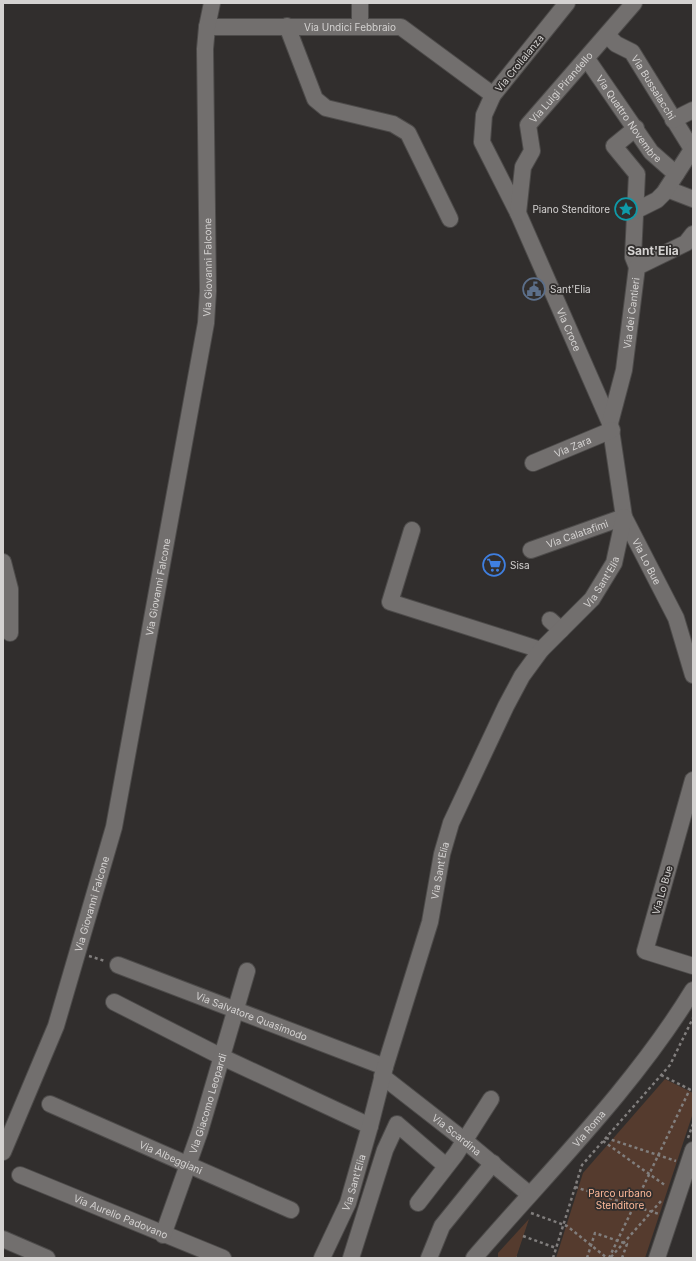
<svg xmlns="http://www.w3.org/2000/svg" width="696" height="1261" font-family="Inter,sans-serif">
	<rect width="100%" height="100%" fill="#312e2d"/>
	<g fill="#553b2e">
		<polygon points="665,1079 693,1093 693,1113 645,1258 556,1258 583,1173"/>
		<polygon points="529,1219 516,1258 498,1258 498,1253"/>
	</g>
	<g fill="none" stroke-linecap="round" stroke-linejoin="round">
		<g stroke="#4d4b4a" stroke-width="18">
			<g id="minor">
				<path id="s1" d="M567,3L493,95L484,115L482,142L518,213L610,423L624,517L676,618L693,675"/>
				<polyline points="287,26 315,99 326,108 393,124 408,133 450,219"/>
				<polyline points="360,26 360,3"/>
				<path id="s2" d="M207,27H401L493,95"/>
				<path id="s3" d="M607,35L616,44L632,52L692,149"/>
				<path id="s4" d="M587,59L651,152L676,174"/>
				<polyline points="673,120 693,110"/>
				<polyline points="636,128 614,146 637,174 633,257 637,267"/>
				<polyline points="667,189 693,199"/>
				<polyline points="635,211 657,200 664,193 693,148"/>
				<path id="s5" d="M518,213L523,167L532,151L528,125L634,3"/>
				<path id="s6" d="M610,423L624,370L637,267L686,243L693,234"/>
				<path id="s7" d="M533,463L612,430"/>
				<polyline points="412,530 390,602 541,650"/>
				<path id="s8" d="M531,550L624,517"/>
				<polyline points="3,562 10,589 10,633"/>
				<polyline points="550,620 561,630"/>
				<polyline points="693,780 645,951 693,966"/>
				<path id="s9" d="M118,965L385,1067"/>
				<polyline points="114,1002 222,1057 370,1126"/>
				<path id="s10" d="M382,1076L464,1140L529,1194"/>
				<path id="s11" d="M50,1104L291,1210"/>
				<path id="s12" d="M3,1152L56,1026L114,827L206,323L208,291L205,49L207,27L212,3"/>
				<path id="s13" d="M20,1175L223,1258"/>
				<polyline points="418,1203 456,1154 491,1099"/>
				<path id="s14" d="M163,1235L200,1131L247,971"/>
				<polyline points="3,1239 47,1258"/>
				<path id="s15" d="M322,1258L348,1203L370,1126L385,1067L430,922L442,854L451,823L506,706L522,676L541,650L592,599L614,563L624,517"/>
				<polyline points="351,1258 385,1150 397,1124 446,1166"/>
				<polyline points="429,1258 442,1226 493,1163"/>
				<path id="s16" d="M474,1258C549,1171 633,1088 693,990"/>
				<polyline points="657,1258 693,1150"/>
			</g>
		</g>
		<g stroke="#817e7d" stroke-width="2.5" stroke-dasharray="3 3" stroke-linecap="butt">
			<polyline points="89,956 105,961"/>
			<polyline points="661,1075 693,1091"/>
			<polyline points="606,1138 676,1161"/>
			<polyline points="688,1138 693,1124"/>
			<polyline points="603,1141 666,1186"/>
			<polyline points="575,1187 659,1214"/>
			<polyline points="531,1213 567,1226 607,1258"/>
			<polyline points="523,1236 556,1248"/>
			<polyline points="611,1257 661,1201"/>
			<polyline points="516,1258 517,1258"/>
			<polyline points="553,1258 582,1165 670,1065 693,1018"/>
			<polyline points="587,1258 595,1233 627,1244 622,1258"/>
			<polyline points="609,1258 690,1089"/>
		</g>
		<use href="#minor" stroke="#726f6e" stroke-width="16"/>
	</g>
	<defs>
		<g id="sight-ring" transform="scale(1.15)"><circle r="9.5" fill="#312e2d" stroke="#0f9aa8" stroke-width="1.5"/><path d="M0-6L1.8-2.2L6-1.7L2.9 1.2L3.7 5.4L0 3.3L-3.7 5.4L-2.9 1.2L-6-1.7L-1.8-2.2Z" fill="#0f9aa8"/></g>
		<g id="civic-ring" transform="scale(1.15)"><circle r="9.5" fill="#312e2d" stroke="#5c6f8a" stroke-width="1.5"/><path d="M-.6-6.5H3V-4.5H.6V-3L4-1V1h2V6H-6V1h2V-1L-.6-3ZM-1.2 2.5V6h2.4V2.5Z" fill="#5c6f8a"/></g>
		<g id="supermarket-ring" transform="scale(1.15)"><circle r="9.5" fill="#312e2d" stroke="#3f7fe0" stroke-width="1.5"/><path d="M-6-5.5h2.5l.6 2H6L4.5 2H-2.5L-4.4-4H-6ZM-1.5 3.2a1.3 1.3 0 1 0 .1 0ZM3 3.2a1.3 1.3 0 1 0 .1 0Z" fill="#3f7fe0"/></g>
	</defs>
	<g fill-rule="evenodd">
		<use href="#sight-ring" x="626" y="209"/>
		<use href="#civic-ring" x="534" y="289"/>
		<use href="#supermarket-ring" x="494" y="565"/>
	</g>
	<g text-anchor="middle" stroke-width="3.5" stroke-linejoin="round" paint-order="stroke">
		<g font-size="10" fill="#d4d2d1" stroke="#312e2d">
			<text dy="4" stroke="none"><textPath href="#s2" startOffset="143">Via Undici Febbraio</textPath></text>
			<text transform="translate(519 63) rotate(-51)" y="4">Via Crollalanza</text>
			<text dy="4" stroke="none"><textPath href="#s5" startOffset="141">Via Luigi Pirandello</textPath></text>
			<text dy="4" stroke="none"><textPath href="#s3" startOffset="72">Via Bussalacchi</textPath></text>
			<text dy="4" stroke="none"><textPath href="#s4" startOffset="73">Via Quattro Novembre</textPath></text>
			<text dy="4" stroke="none"><textPath href="#s12" startOffset="912">Via Giovanni Falcone</textPath></text>
			<text dy="4" stroke="none"><textPath href="#s6" startOffset="112">Via dei Cantieri</textPath></text>
			<text dy="4" stroke="none"><textPath href="#s1" startOffset="374">Via Croce</textPath></text>
			<text dy="4" stroke="none"><textPath href="#s7" startOffset="43">Via Zara</textPath></text>
			<text dy="4" stroke="none"><textPath href="#s8" startOffset="49">Via Calatafimi</textPath></text>
			<text dy="4" stroke="none"><textPath href="#s1" startOffset="621">Via Lo Bue</textPath></text>
			<text dy="4" stroke="none"><textPath href="#s15" startOffset="742">Via Sant'Elia</textPath></text>
			<text dy="4" stroke="none"><textPath href="#s12" startOffset="588">Via Giovanni Falcone</textPath></text>
			<text dy="4" stroke="none"><textPath href="#s15" startOffset="406">Via Sant'Elia</textPath></text>
			<text transform="translate(662 890) rotate(-74)" y="4">Via Lo Bue</text>
			<text dy="4" stroke="none"><textPath href="#s12" startOffset="264">Via Giovanni Falcone</textPath></text>
			<text dy="4" stroke="none"><textPath href="#s9" startOffset="143">Via Salvatore Quasimodo</textPath></text>
			<text dy="4" stroke="none"><textPath href="#s14" startOffset="139">Via Giacomo Leopardi</textPath></text>
			<text dy="4" stroke="none"><textPath href="#s16" startOffset="173">Via Roma</textPath></text>
			<text dy="4" stroke="none"><textPath href="#s10" startOffset="95">Via Scardina</textPath></text>
			<text dy="4" stroke="none"><textPath href="#s11" startOffset="132">Via Albeggiani</textPath></text>
			<text dy="4" stroke="none"><textPath href="#s15" startOffset="82">Via Sant'Elia</textPath></text>
			<text dy="4" stroke="none"><textPath href="#s13" startOffset="109">Via Aurelio Padovano</textPath></text>
		</g>
		<g font-size="10" fill="#d4d2d1" stroke="#312e2d" text-anchor="start">
			<text x="610" y="213" text-anchor="end">Piano Stenditore</text>
			<text x="550" y="293">Sant'Elia</text>
			<text x="510" y="569">Sisa</text>
		</g>
		<g font-size="10" fill="#ffba9a" stroke="#312e2d">
			<text x="620" y="1197">Parco urbano<tspan x="620" dy="12">Stenditore</tspan></text>
		</g>
		<g font-size="12" font-weight="bold" fill="#d4d2d1" stroke="#312e2d">
			<text x="653" y="255">Sant'Elia</text>
		</g>
	</g>
	<rect width="696" height="1261" fill="none" stroke="#d4d2d1" stroke-width="8"/>
</svg>
